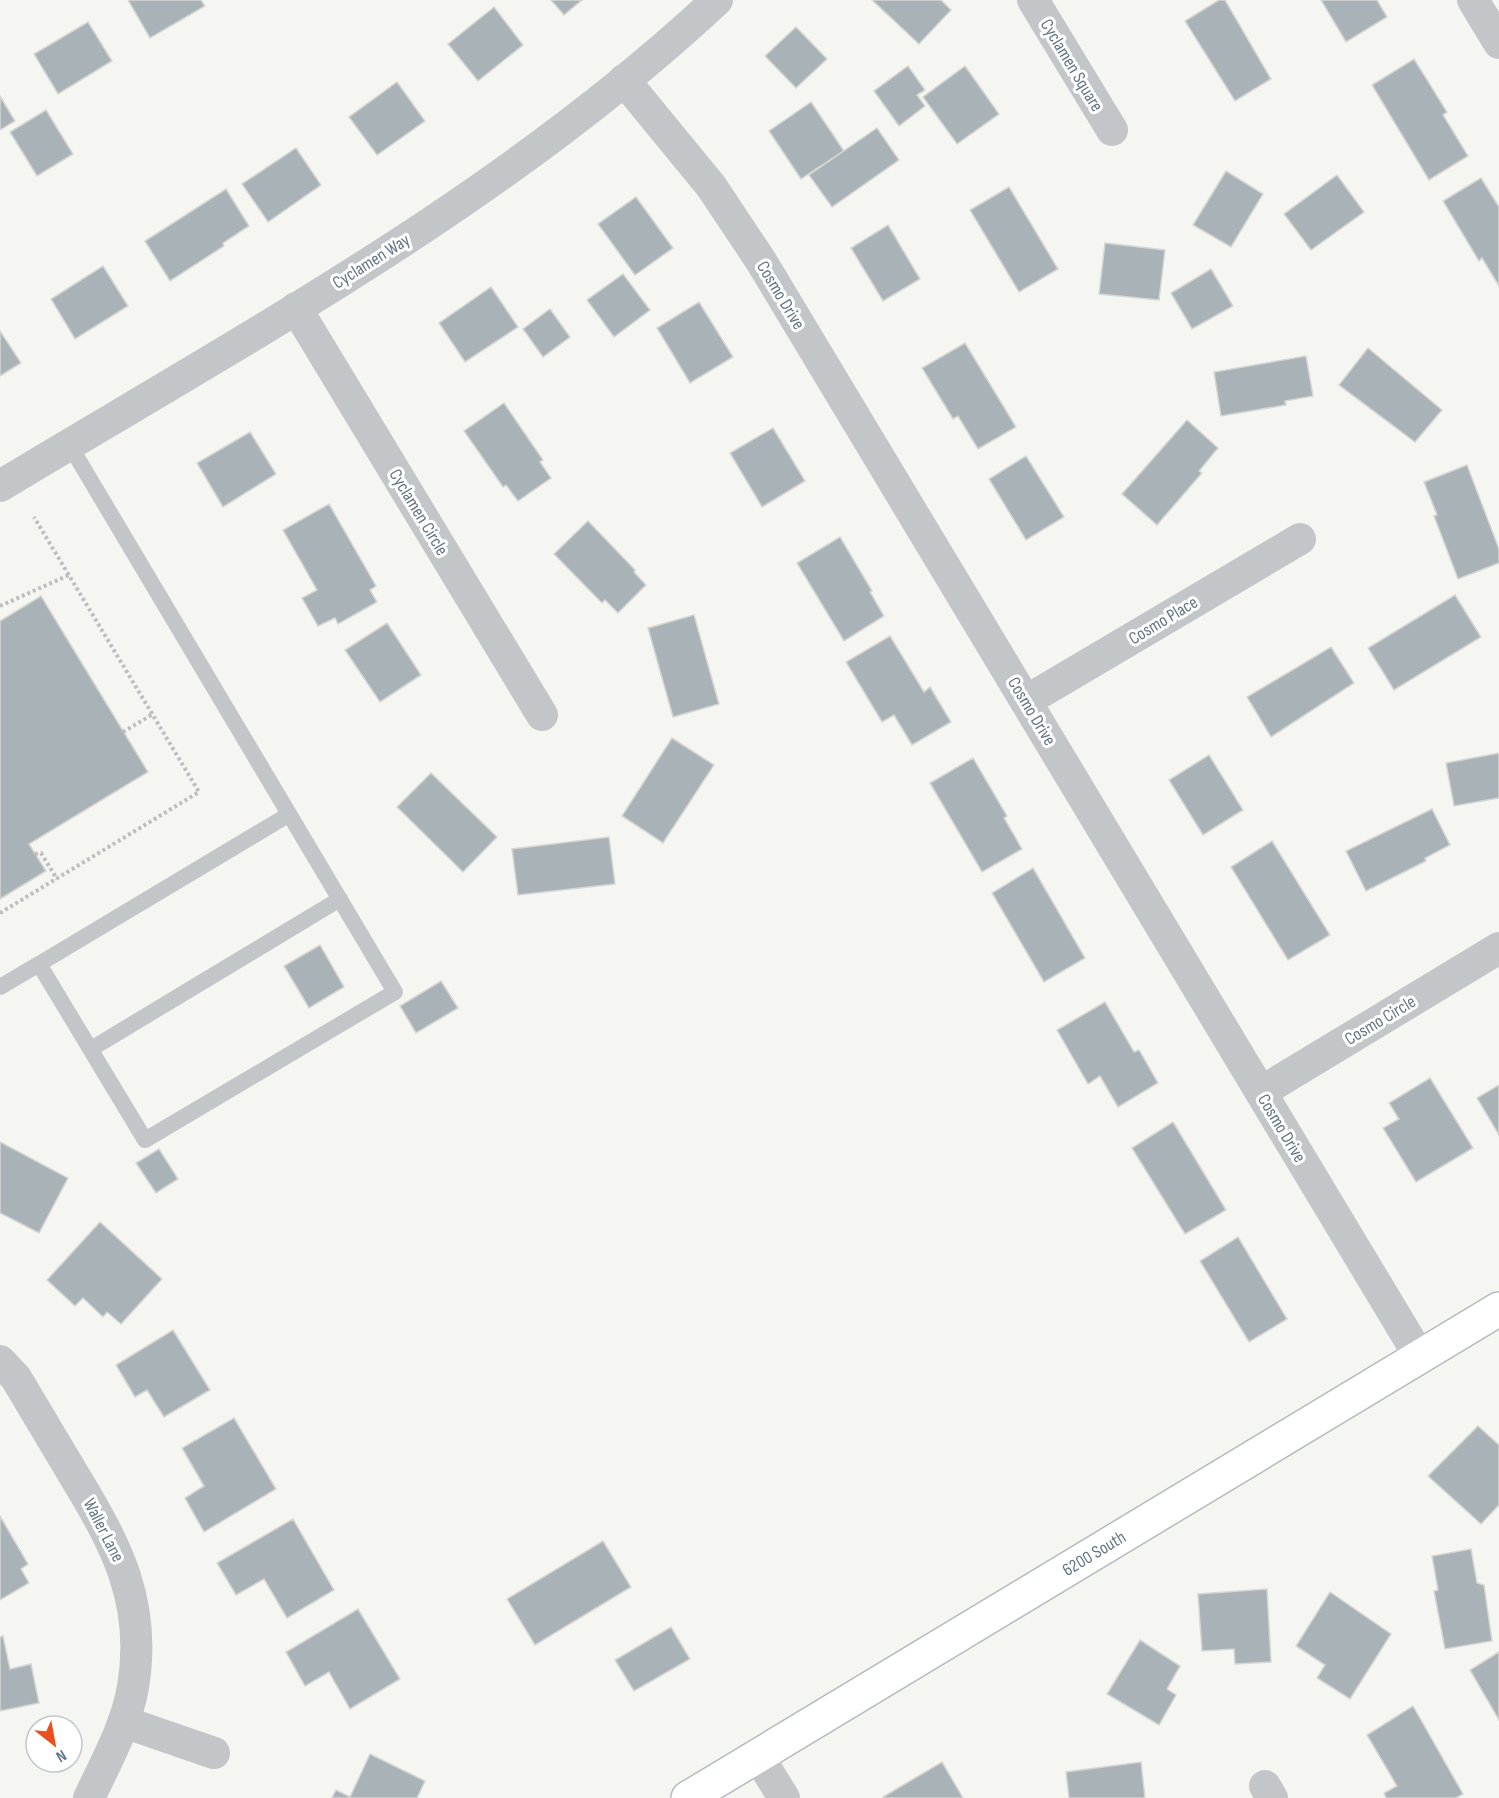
<svg xmlns="http://www.w3.org/2000/svg" width="1499" height="1798" font-family="'Sofia Sans Condensed',sans-serif">
	<rect width="100%" height="100%" fill="#f5f5f1"/>
	<g fill="#a9b2b7" stroke="#d6d6d4" stroke-width="1.5">
		<polygon points="128,0 201,0 205,6 150,38"/>
		<polygon points="551,0 582,0 564,15"/>
		<polygon points="872,0 941,0 951,10 919,44"/>
		<polygon points="1219,0 1225,0 1271,79 1235,101 1185,21"/>
		<polygon points="1321,0 1377,0 1387,17 1346,42"/>
		<polygon points="494,7 523,45 478,81 448,44"/>
		<polygon points="88,22 112,61 58,94 34,54"/>
		<polygon points="796,27 827,59 796,88 765,56"/>
		<polygon points="1414,59 1447,112 1443,115 1468,156 1429,180 1372,85"/>
		<polygon points="908,66 925,90 917,95 925,106 899,126 874,91"/>
		<polygon points="965,66 999,114 957,144 923,97"/>
		<polygon points="397,82 425,121 377,155 349,117"/>
		<polygon points="0,96 15,121 0,130"/>
		<polygon points="811,102 844,151 801,179 769,131"/>
		<polygon points="46,110 73,154 37,176 10,132"/>
		<polygon points="877,128 899,160 832,207 809,175"/>
		<polygon points="296,148 321,185 268,222 242,184"/>
		<polygon points="1226,171 1263,194 1231,247 1193,225"/>
		<polygon points="1337,175 1364,212 1311,250 1284,214"/>
		<polygon points="1481,178 1499,207 1499,286 1482,258 1479,261 1443,201"/>
		<polygon points="1009,187 1058,269 1019,292 970,210"/>
		<polygon points="226,189 249,226 223,243 224,246 170,281 145,241"/>
		<polygon points="636,197 673,248 635,275 598,224"/>
		<polygon points="888,225 920,279 883,301 851,248"/>
		<polygon points="1105,243 1165,250 1159,300 1099,294"/>
		<polygon points="103,266 128,306 75,339 51,299"/>
		<polygon points="1211,269 1233,306 1192,329 1171,293"/>
		<polygon points="623,274 650,310 614,337 587,300"/>
		<polygon points="491,287 518,327 465,362 439,323"/>
		<polygon points="699,302 733,357 690,383 657,328"/>
		<polygon points="550,309 570,337 543,357 523,329"/>
		<polygon points="0,331 21,363 0,376"/>
		<polygon points="965,343 1016,427 978,449 958,416 953,419 922,368"/>
		<polygon points="1368,348 1442,410 1415,442 1339,385"/>
		<polygon points="1306,356 1313,396 1285,401 1286,405 1221,416 1214,372"/>
		<polygon points="504,403 543,460 540,462 551,478 518,501 506,485 503,487 464,431"/>
		<polygon points="1187,420 1218,448 1199,471 1202,473 1157,525 1122,494"/>
		<polygon points="773,428 805,481 762,507 730,453"/>
		<polygon points="250,432 276,474 223,507 197,463"/>
		<polygon points="1026,456 1064,517 1026,540 989,479"/>
		<polygon points="1467,465 1499,549 1499,563 1458,579 1434,516 1437,515 1424,482"/>
		<polygon points="329,504 376,586 370,590 377,602 338,624 335,618 318,626 302,598 317,590 283,530"/>
		<polygon points="588,521 635,570 634,572 646,585 618,613 605,600 602,603 554,554"/>
		<polygon points="840,537 872,591 870,592 884,616 844,641 797,563"/>
		<polygon points="1455,595 1481,637 1394,690 1368,648"/>
		<polygon points="41,596 148,772 29,844 46,871 0,899 0,621"/>
		<polygon points="694,615 719,704 673,717 648,628"/>
		<polygon points="387,623 421,675 380,702 345,650"/>
		<polygon points="890,636 924,692 930,687 951,722 912,745 894,715 882,722 846,662"/>
		<polygon points="1331,647 1354,683 1271,737 1247,697"/>
		<polygon points="672,738 714,765 663,843 622,816"/>
		<polygon points="1499,753 1499,798 1454,806 1446,763"/>
		<polygon points="1209,755 1243,810 1203,835 1169,780"/>
		<polygon points="973,758 1007,816 1004,818 1022,849 982,872 930,783"/>
		<polygon points="431,773 497,837 463,872 397,807"/>
		<polygon points="1432,809 1450,845 1425,858 1426,861 1366,891 1346,851"/>
		<polygon points="609,837 615,884 518,895 512,849"/>
		<polygon points="1272,841 1330,935 1288,960 1231,867"/>
		<polygon points="1033,868 1085,958 1044,982 992,893"/>
		<polygon points="320,945 344,987 309,1008 284,966"/>
		<polygon points="441,981 458,1008 416,1033 400,1006"/>
		<polygon points="1105,1002 1134,1052 1139,1050 1158,1083 1118,1107 1100,1076 1088,1084 1057,1030"/>
		<polygon points="1430,1078 1473,1148 1416,1182 1383,1128 1399,1119 1389,1103"/>
		<polygon points="1499,1085 1499,1135 1477,1098"/>
		<polygon points="1173,1122 1226,1210 1185,1234 1132,1148"/>
		<polygon points="0,1142 68,1178 39,1233 0,1213"/>
		<polygon points="159,1149 178,1179 156,1193 136,1163"/>
		<polygon points="100,1222 162,1279 121,1324 107,1312 103,1317 83,1298 75,1306 47,1280"/>
		<polygon points="1238,1237 1287,1319 1249,1342 1200,1261"/>
		<polygon points="173,1330 210,1390 164,1417 147,1390 135,1397 116,1365"/>
		<polygon points="234,1418 276,1489 204,1532 185,1498 204,1486 182,1448"/>
		<polygon points="1478,1426 1499,1445 1499,1505 1481,1524 1428,1476"/>
		<polygon points="0,1516 28,1564 21,1569 29,1583 0,1600"/>
		<polygon points="293,1519 334,1590 287,1618 264,1579 236,1595 217,1563"/>
		<polygon points="603,1541 631,1587 535,1645 507,1599"/>
		<polygon points="1471,1549 1477,1583 1484,1585 1492,1641 1445,1649 1434,1591 1438,1590 1432,1556"/>
		<polygon points="1267,1589 1271,1662 1235,1664 1234,1649 1202,1651 1198,1594"/>
		<polygon points="1330,1592 1391,1634 1350,1699 1317,1678 1325,1665 1296,1646"/>
		<polygon points="358,1609 400,1679 350,1709 329,1672 305,1686 286,1652"/>
		<polygon points="671,1627 690,1659 634,1691 615,1660"/>
		<polygon points="3,1636 10,1669 31,1664 39,1703 0,1711 0,1637"/>
		<polygon points="1140,1640 1180,1666 1167,1689 1176,1695 1159,1725 1107,1694"/>
		<polygon points="1499,1652 1499,1720 1470,1670"/>
		<polygon points="1413,1706 1463,1794 1456,1798 1386,1798 1384,1793 1397,1786 1367,1735"/>
		<polygon points="370,1754 425,1781 417,1798 332,1798 336,1790 350,1797"/>
		<polygon points="942,1762 963,1798 884,1798 883,1797"/>
		<polygon points="1141,1762 1145,1798 1069,1798 1066,1772"/>
	</g>
	<g fill="none" stroke-linecap="round" stroke-linejoin="round">
		<g stroke="#b4babe" stroke-width="36">
			<g id="secondary">
				<path id="s1" d="M688,1798L1499,1309"/>
			</g>
		</g>
		<g stroke="#bcbec0" stroke-width="4" stroke-dasharray="3 3" stroke-linecap="butt">
			<polyline points="0,606 69,575"/>
			<polyline points="123,732 153,714"/>
			<polyline points="35,854 41,853 57,879"/>
			<polyline points="0,913 199,792 34,517"/>
		</g>
		<g stroke="#c2c6c9" stroke-width="16">
			<polyline points="39,964 288,815"/>
			<polyline points="0,987 39,964 145,1140 395,992 69,444"/>
			<polyline points="91,1049 340,899"/>
		</g>
		<g stroke="#c2c6c9" stroke-width="32">
			<polyline points="1033,0 1112,130"/>
			<polyline points="1473,0 1499,43"/>
			<polyline points="624,80 711,186 761,261 1420,1357"/>
			<polyline points="296,308 542,715"/>
			<path d="M0,486C247,337 505,198 717,0"/>
			<polyline points="1026,701 1300,539"/>
			<polyline points="1261,1092 1499,948"/>
			<path d="M0,1361L16,1378C36,1411 55,1444 75,1477C117,1546 147,1603 133,1687C126,1727 106,1762 89,1798"/>
			<polyline points="124,1722 214,1753"/>
			<polyline points="758,1756 784,1798"/>
			<polyline points="1265,1786 1272,1798"/>
		</g>
		<use href="#secondary" stroke="#fff" stroke-width="33"/>
	</g>
	<g text-anchor="middle" stroke-width="6" stroke-linejoin="round" paint-order="stroke">
		<g font-size="18" fill="#637584" stroke="#fff">
			<text transform="translate(1072 65) rotate(59)" y="6">Cyclamen Square</text>
			<text transform="translate(371 261) rotate(-32)" y="6">Cyclamen Way</text>
			<text transform="translate(781 295) rotate(59)" y="6">Cosmo Drive</text>
			<text transform="translate(419 512) rotate(59)" y="6">Cyclamen Circle</text>
			<text transform="translate(1163 620) rotate(-31)" y="6">Cosmo Place</text>
			<text transform="translate(1032 711) rotate(59)" y="6">Cosmo Drive</text>
			<text transform="translate(1380 1020) rotate(-31)" y="6">Cosmo Circle</text>
			<text transform="translate(1282 1128) rotate(59)" y="6">Cosmo Drive</text>
			<text transform="translate(104 1530) rotate(63)" y="6">Waller Lane</text>
			<text dy="6" stroke="none"><textPath href="#s1" startOffset="474">6200 South</textPath></text>
		</g>
	</g>
	<g transform="translate(54 1744) rotate(149)"><circle r="28" fill="#ffffff" stroke="#c1c8ce" stroke-width="1.5"/>
	<path d="M0-4.5L10 22L0 15L-10 22Z" fill="#ea4f1d"/>
	<text y="-9" font-size="16" font-weight="bold" text-anchor="middle" fill="#637584">N</text>
	</g>
</svg>
